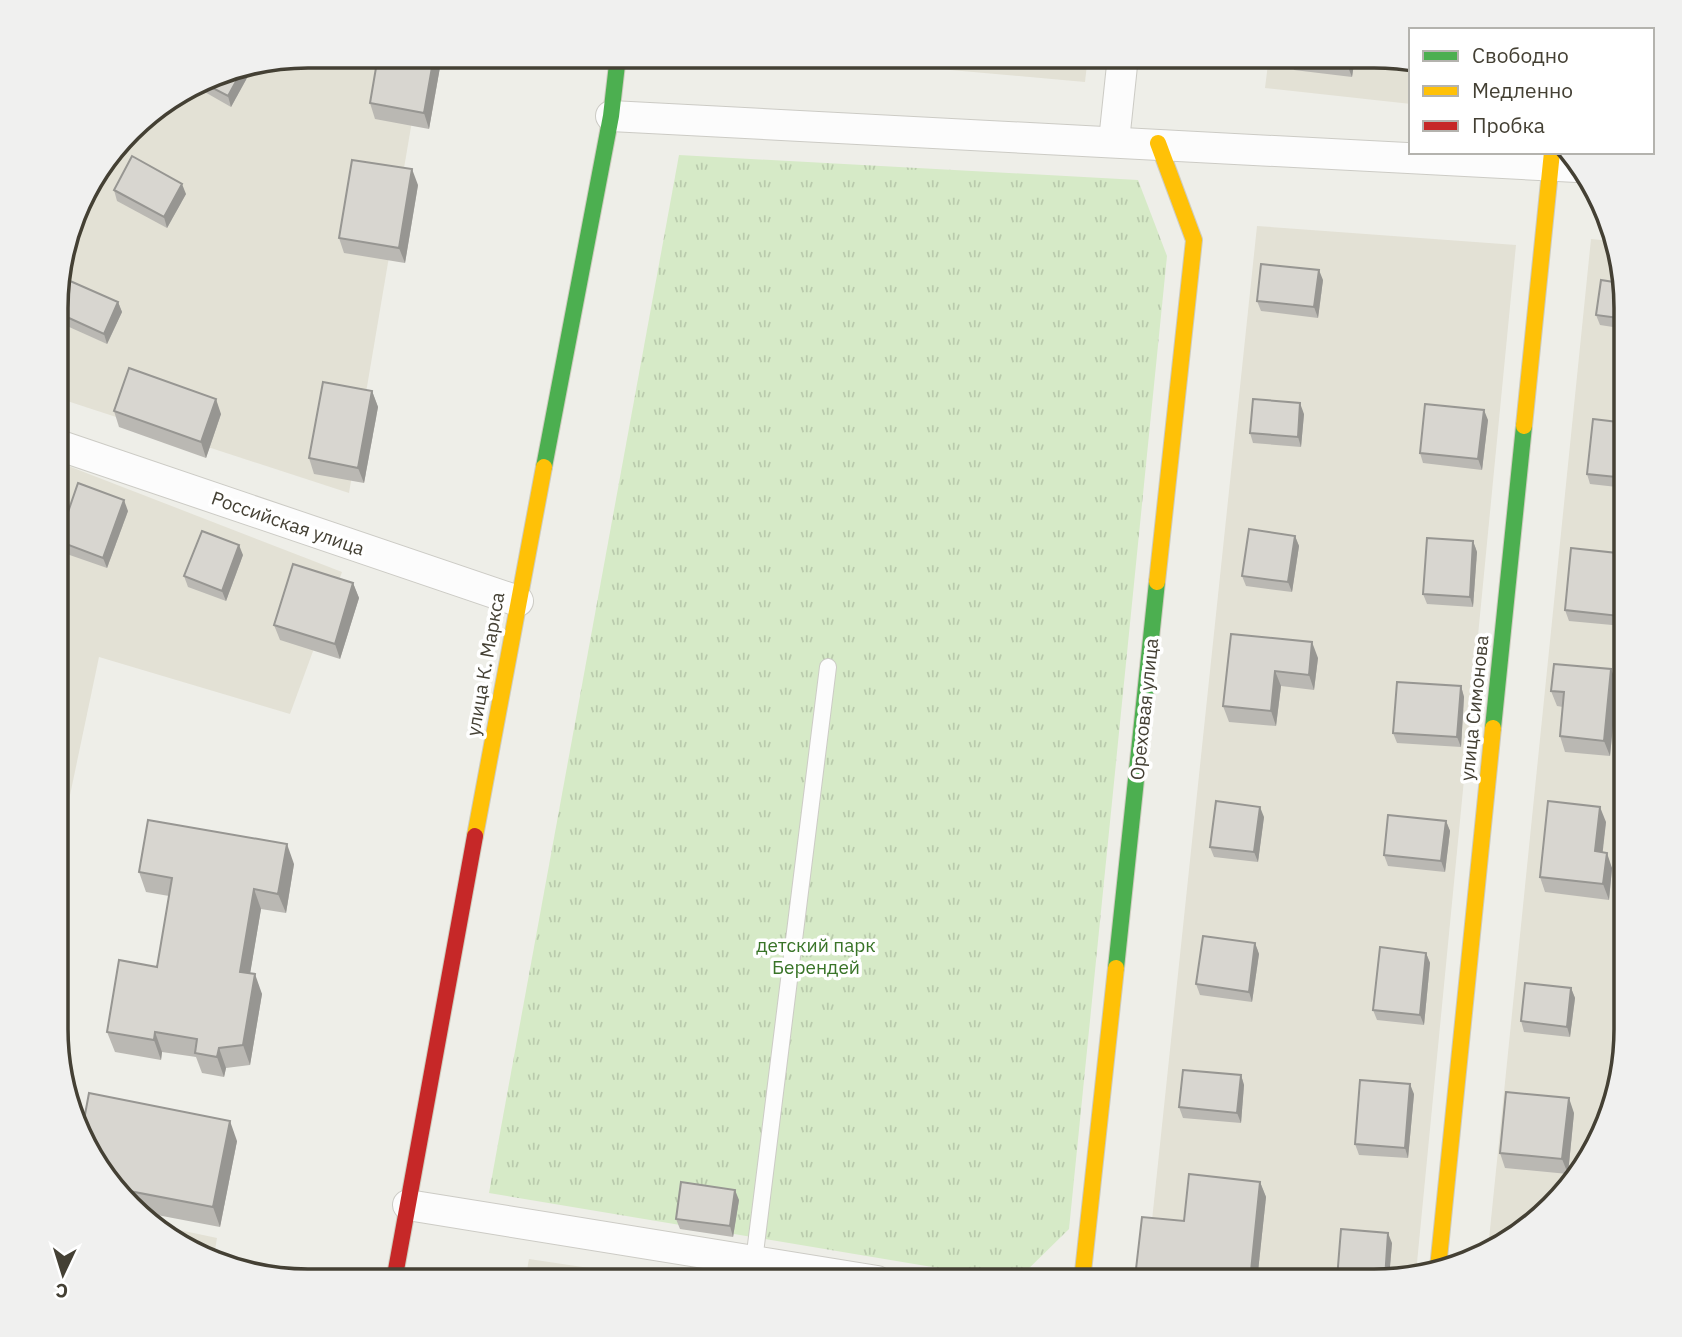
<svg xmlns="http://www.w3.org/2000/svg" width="1682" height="1337" font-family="'IBM Plex Sans',sans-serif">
	<defs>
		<pattern id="grass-tufts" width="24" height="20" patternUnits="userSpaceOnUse" patternTransform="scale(1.75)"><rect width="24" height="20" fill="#d6eac7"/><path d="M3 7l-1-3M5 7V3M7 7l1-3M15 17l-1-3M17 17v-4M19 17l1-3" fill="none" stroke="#b9caac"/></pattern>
	</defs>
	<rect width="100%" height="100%" fill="#eeeee8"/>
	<g fill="#e3e1d5">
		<polygon points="308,56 423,56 349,493 58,398 58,275 75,226 114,153 142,118 227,70"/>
		<polygon points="827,56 1088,56 1085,82 827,59"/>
		<polygon points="1269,56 1390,57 1411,61 1411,104 1265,88"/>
		<polygon points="1257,226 1516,245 1416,1273 1374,1281 1175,1281 1146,1277"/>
		<polygon points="1591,239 1610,241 1626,308 1625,1046 1607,1126 1563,1195 1488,1249"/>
		<polygon points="58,462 342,572 290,714 99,657 57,857"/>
		<polygon points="151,1224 217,1238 213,1262 212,1262"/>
		<polygon points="529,1259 676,1281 525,1281"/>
	</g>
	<polygon fill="url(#grass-tufts)" points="679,155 1138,180 1167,256 1069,1229 1016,1281 489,1193"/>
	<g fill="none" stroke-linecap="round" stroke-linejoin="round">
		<g stroke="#cccbc5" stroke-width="18">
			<polyline id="lane" points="754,1261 828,667"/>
		</g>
		<g stroke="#cccbc5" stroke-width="32">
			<g id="street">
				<polyline points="611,116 1577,167"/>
				<polyline points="1114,141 1123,56"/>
				<polyline points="58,445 518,601"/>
				<polyline points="408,1205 877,1281"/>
			</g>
		</g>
		<g stroke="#ceccbf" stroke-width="18">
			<g id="fast">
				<polyline points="544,467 611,116 618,56"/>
				<polyline points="1493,728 1524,426"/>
				<polyline points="1116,968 1157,582"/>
			</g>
		</g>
		<g stroke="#ceccbf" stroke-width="18">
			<g id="slow">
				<polyline points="1524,426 1552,152"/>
				<polyline points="1157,582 1194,240 1158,143"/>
				<polyline points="475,836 544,467"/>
				<polyline points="1438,1268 1493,728"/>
				<polyline points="1082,1281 1116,968"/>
			</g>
		</g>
		<g stroke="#ceccbf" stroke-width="18">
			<polyline id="jam" points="394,1281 475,836"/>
		</g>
		<use href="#lane" stroke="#fcfcfc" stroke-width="16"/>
		<use href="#street" stroke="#fcfcfc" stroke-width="30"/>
		<use href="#fast" stroke="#4caf50" stroke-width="16"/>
		<use href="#slow" stroke="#ffc107" stroke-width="16"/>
		<use href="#jam" stroke="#c62828" stroke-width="16"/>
	</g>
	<g fill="#bab8b3">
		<polygon points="442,56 429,129 375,119 370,103"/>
		<polygon points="874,56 924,56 923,63"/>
		<polygon points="1029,56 1076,56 1075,68 1032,63"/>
		<polygon points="1291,56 1355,57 1352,77 1294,70 1291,59"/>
		<polygon points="253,67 231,107 196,87 227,70"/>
		<polygon points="418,185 405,263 344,253 339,238"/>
		<polygon points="114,190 186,194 167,228 117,201"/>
		<polygon points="1323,280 1318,318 1261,311 1257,301"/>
		<polygon points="58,284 118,302 122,312 107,344 58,322"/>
		<polygon points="1626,308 1626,329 1600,325 1596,315"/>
		<polygon points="372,391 378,407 364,483 314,474 309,458"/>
		<polygon points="114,411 221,414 206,458 119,427"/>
		<polygon points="1304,414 1301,447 1253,443 1250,433"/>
		<polygon points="1488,420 1482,470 1423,463 1420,453"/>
		<polygon points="1626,423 1626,488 1590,484 1587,474"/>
		<polygon points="128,511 107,568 61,552 58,543 58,539"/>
		<polygon points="1295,536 1299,546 1292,592 1246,586 1242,576"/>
		<polygon points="1473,541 1477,552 1473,607 1427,604 1423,594"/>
		<polygon points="1626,554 1623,626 1569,621 1565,610"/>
		<polygon points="243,555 226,601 188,587 184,576"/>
		<polygon points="353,583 359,598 340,659 280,640 274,625"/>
		<polygon points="1231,634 1318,658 1314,690 1281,686 1276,726 1229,722 1223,706"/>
		<polygon points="1617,684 1610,756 1565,752 1560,736 1563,707 1557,706 1551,691"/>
		<polygon points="1461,686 1464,697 1461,747 1397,743 1393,733"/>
		<polygon points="1264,817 1258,862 1214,857 1210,847"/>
		<polygon points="1446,821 1450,831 1445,872 1388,866 1384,855"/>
		<polygon points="1606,822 1602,852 1612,868 1609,900 1545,892 1540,877"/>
		<polygon points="294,864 286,913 261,909 250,973 262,994 250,1065 226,1068 224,1077 202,1073 196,1057 162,1052 161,1060 115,1052 107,1032 157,967 169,896 146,892 139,872"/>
		<polygon points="1255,943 1259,954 1252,1002 1200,995 1196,984"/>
		<polygon points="1426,953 1430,963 1424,1025 1377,1020 1373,1010"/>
		<polygon points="1571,988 1575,998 1570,1037 1524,1032 1521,1021"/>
		<polygon points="1241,1075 1244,1085 1241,1123 1183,1118 1179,1107"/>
		<polygon points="1414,1094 1408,1158 1359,1155 1355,1144"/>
		<polygon points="1574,1113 1568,1174 1505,1168 1500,1153"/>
		<polygon points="82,1141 237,1141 220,1227 136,1211"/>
		<polygon points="1260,1182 1266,1197 1257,1281 1140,1281 1136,1269 1184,1221"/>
		<polygon points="739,1200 733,1237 680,1229 676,1219"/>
		<polygon points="1392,1243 1389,1278 1374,1281 1338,1281 1337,1279"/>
	</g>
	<g fill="#979692">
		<polygon points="434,56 442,56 429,129 424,113"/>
		<polygon points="1072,56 1076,56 1075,68 1071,58"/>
		<polygon points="1349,57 1355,57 1352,77 1348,67"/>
		<polygon points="252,65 253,67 231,107 228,96 244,67"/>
		<polygon points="412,169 418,185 405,263 399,248"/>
		<polygon points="182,184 186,194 167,228 164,217"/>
		<polygon points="1319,270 1323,280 1318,318 1314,307"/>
		<polygon points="118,302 122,312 107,344 104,334"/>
		<polygon points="372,391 378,407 364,483 358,468"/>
		<polygon points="216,399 221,414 206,458 201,442"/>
		<polygon points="1300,403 1304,414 1301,447 1298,437"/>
		<polygon points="1484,410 1488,420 1482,470 1478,459"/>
		<polygon points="124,500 128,511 107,568 103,558"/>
		<polygon points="1295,536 1299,546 1292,592 1288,582"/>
		<polygon points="1473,541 1477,552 1473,607 1470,597"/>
		<polygon points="239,545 243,555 226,601 222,591"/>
		<polygon points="1626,554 1626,601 1623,626 1619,616"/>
		<polygon points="353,583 359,598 340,659 335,644"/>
		<polygon points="1312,642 1318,658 1314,690 1309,675"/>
		<polygon points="1611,669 1617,684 1610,756 1604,741"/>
		<polygon points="1275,671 1281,686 1276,726 1271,711"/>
		<polygon points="1461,686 1464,697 1461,747 1457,737"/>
		<polygon points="1260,807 1264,817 1258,862 1254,852"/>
		<polygon points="1600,807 1606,822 1601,867 1595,851"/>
		<polygon points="1446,821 1450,831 1445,872 1441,861"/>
		<polygon points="287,844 294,864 286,913 278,894"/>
		<polygon points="1607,853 1612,868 1609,900 1603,884"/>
		<polygon points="254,889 261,909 247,992 240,972"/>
		<polygon points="1255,943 1259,954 1252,1002 1249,992"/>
		<polygon points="1426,953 1430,963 1424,1025 1420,1015"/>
		<polygon points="255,974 262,994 250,1065 243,1045"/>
		<polygon points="1571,988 1575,998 1570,1037 1567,1027"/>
		<polygon points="155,1032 162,1052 161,1060 154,1040"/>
		<polygon points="219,1048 226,1068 224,1077 217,1057"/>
		<polygon points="1241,1075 1244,1085 1241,1123 1237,1113"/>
		<polygon points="1410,1084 1414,1094 1408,1158 1405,1148"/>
		<polygon points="1569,1098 1574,1113 1568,1174 1562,1159"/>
		<polygon points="230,1121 237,1141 220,1227 213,1207"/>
		<polygon points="1260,1182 1266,1197 1257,1281 1250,1281"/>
		<polygon points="735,1190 739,1200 733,1237 730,1226"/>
		<polygon points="1388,1233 1392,1243 1389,1278 1385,1279"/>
	</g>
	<g fill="#d8d6d0" stroke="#979692" stroke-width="2">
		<polygon points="378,56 434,56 424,113 370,103"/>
		<polygon points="1291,56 1349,57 1348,67 1291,59"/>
		<polygon points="244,67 228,96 203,83 227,70"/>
		<polygon points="132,156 182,184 164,217 114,190"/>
		<polygon points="352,160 412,169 399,248 339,238"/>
		<polygon points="1261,264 1319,270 1314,307 1257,301"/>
		<polygon points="61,277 118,302 104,334 58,313 58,284"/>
		<polygon points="1601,280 1620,283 1626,308 1626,319 1596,315"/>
		<polygon points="129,368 216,399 201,442 114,411"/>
		<polygon points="323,382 372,391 358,468 309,458"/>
		<polygon points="1253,399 1300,403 1298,437 1250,433"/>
		<polygon points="1425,404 1484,410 1478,459 1420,453"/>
		<polygon points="1593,419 1626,423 1626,478 1587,474"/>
		<polygon points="78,483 124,500 103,558 58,541"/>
		<polygon points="1249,529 1295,536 1288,582 1242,576"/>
		<polygon points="202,531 239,545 222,591 184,576"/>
		<polygon points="1427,538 1473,541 1470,597 1423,594"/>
		<polygon points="1571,548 1626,554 1619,616 1565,610"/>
		<polygon points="293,564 353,583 335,644 274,625"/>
		<polygon points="1231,634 1312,642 1309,675 1275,671 1271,711 1223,706"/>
		<polygon points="1554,664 1611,669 1604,741 1560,736 1564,692 1551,691"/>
		<polygon points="1397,682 1461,686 1457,737 1393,733"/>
		<polygon points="1216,801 1260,807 1254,852 1210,847"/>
		<polygon points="1548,801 1600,807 1595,851 1607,853 1603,884 1540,877"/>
		<polygon points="1388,815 1446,821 1441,861 1384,855"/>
		<polygon points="148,820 287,844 278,894 254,889 240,972 255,974 243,1045 219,1048 217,1057 195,1053 197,1039 155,1032 154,1040 107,1032 119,960 157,967 172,878 139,872"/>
		<polygon points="1203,936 1255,943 1249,992 1196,984"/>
		<polygon points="1380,947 1426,953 1420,1015 1373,1010"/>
		<polygon points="1525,983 1571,988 1567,1027 1521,1021"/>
		<polygon points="1183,1070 1241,1075 1237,1113 1179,1107"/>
		<polygon points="1360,1080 1410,1084 1405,1148 1355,1144"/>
		<polygon points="1506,1092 1569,1098 1562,1159 1500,1153"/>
		<polygon points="89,1093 230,1121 213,1207 119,1189 82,1141 81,1136"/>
		<polygon points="1189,1174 1260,1182 1250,1281 1136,1269 1142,1217 1184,1221"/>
		<polygon points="681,1182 735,1190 730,1226 676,1219"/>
		<polygon points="1341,1229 1388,1233 1385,1279 1374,1281 1337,1279"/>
	</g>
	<g text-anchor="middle" stroke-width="7" stroke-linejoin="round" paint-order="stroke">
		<g font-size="19" fill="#444034" stroke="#fff">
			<text transform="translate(288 523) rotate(19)" y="7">Российская улица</text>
			<text transform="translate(485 664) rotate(-80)" y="7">улица К. Маркса</text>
			<text transform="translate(1474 708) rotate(-84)" y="7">улица Симонова</text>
			<text transform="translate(1144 709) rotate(-84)" y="7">Ореховая улица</text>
		</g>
		<g font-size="19" fill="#397428" stroke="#fff">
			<text x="816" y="952">детский парк<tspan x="816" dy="22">Берендей</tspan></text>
		</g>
	</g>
	<path d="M0 0H1682V1337H0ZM308 68H1374A240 240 0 0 1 1614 308V1029A240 240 0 0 1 1374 1269H308A240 240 0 0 1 68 1029V308A240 240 0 0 1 308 68Z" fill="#f0f0ef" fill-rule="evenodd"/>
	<path fill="none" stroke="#444034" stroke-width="3.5" d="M308 68H1374A240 240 0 0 1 1614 308V1029A240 240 0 0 1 1374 1269H308A240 240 0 0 1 68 1029V308A240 240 0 0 1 308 68Z"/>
	<rect x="1409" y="28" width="245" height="126" fill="#ffffff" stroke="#b4b3ae" stroke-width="2"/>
	<rect x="1423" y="51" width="35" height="10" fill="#4caf50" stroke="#b4b3ae" stroke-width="2"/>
	<text x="1472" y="63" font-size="21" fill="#444034">Свободно</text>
	<rect x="1423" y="86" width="35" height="10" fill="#ffc107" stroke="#b4b3ae" stroke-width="2"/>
	<text x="1472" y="98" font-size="21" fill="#444034">Медленно</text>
	<rect x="1423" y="121" width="35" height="10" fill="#c62828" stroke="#b4b3ae" stroke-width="2"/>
	<text x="1472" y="133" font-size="21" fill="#444034">Пробка</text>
	<g transform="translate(63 1274) rotate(184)" stroke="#ffffff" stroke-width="5" paint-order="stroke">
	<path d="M0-5L12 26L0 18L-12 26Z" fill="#444034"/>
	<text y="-10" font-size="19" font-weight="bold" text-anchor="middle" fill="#444034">С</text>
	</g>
</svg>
